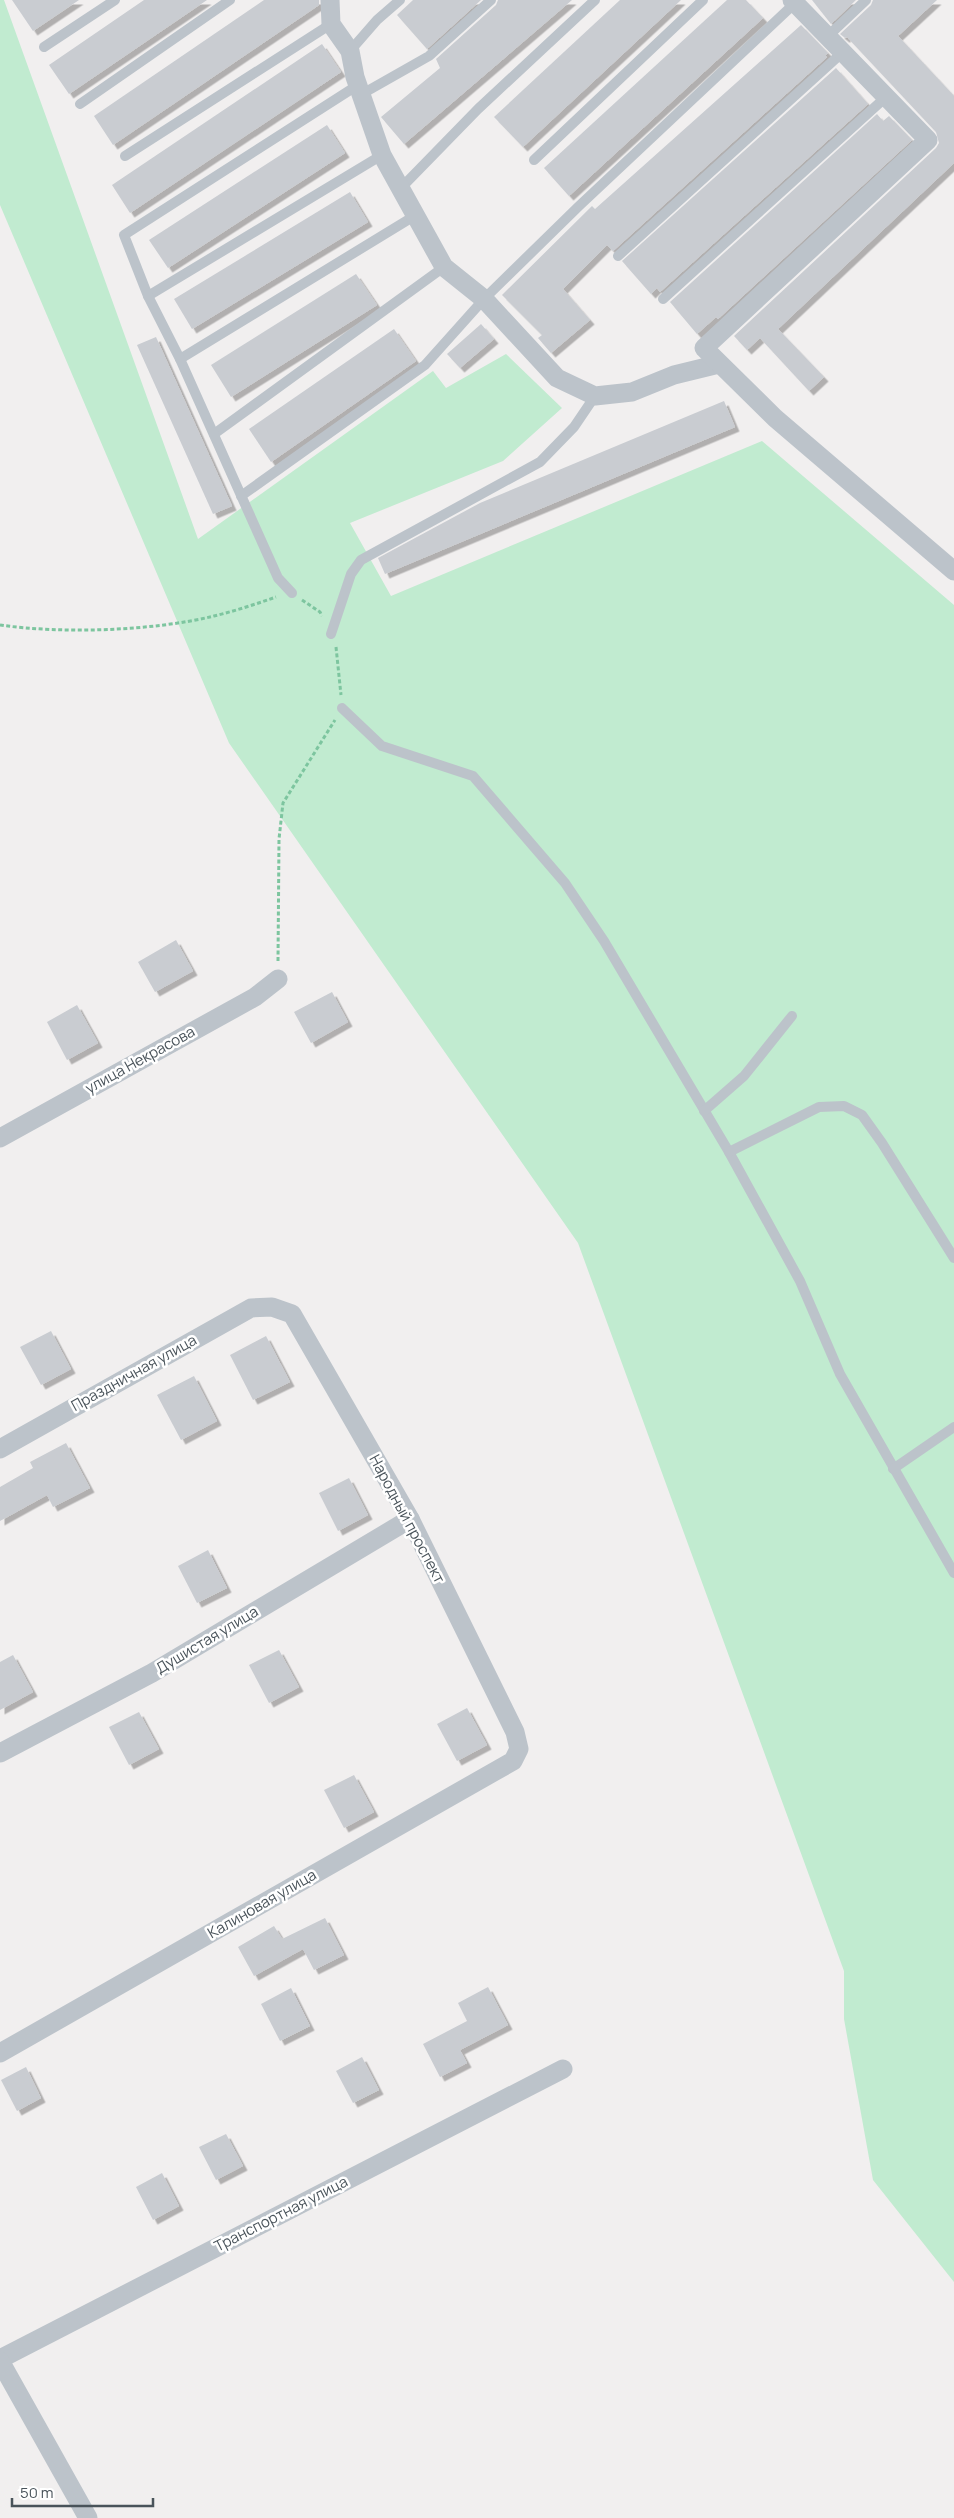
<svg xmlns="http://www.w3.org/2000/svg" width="954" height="2518" font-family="Manrope,sans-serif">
	<defs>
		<filter id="shadow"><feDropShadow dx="4.5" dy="4.5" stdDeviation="0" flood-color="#0004"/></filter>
	</defs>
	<rect width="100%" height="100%" fill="#f1efef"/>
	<polygon fill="#c1ebd0" points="0,0 4,0 198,539 433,371 446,388 506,354 562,408 503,461 350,523 391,596 762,441 954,605 954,2282 873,2180 844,2019 844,1971 578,1243 229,743 0,205"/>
	<g fill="#c9ccd1" filter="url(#shadow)">
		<polygon points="12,0 79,0 33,31"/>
		<polygon points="144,0 207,0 69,94 49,65"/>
		<polygon points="264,0 319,0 319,5 113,145 94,116"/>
		<polygon points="413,0 481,0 427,49 397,15"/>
		<polygon points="498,0 572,0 404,144 381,117 440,68 436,59 496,5"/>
		<polygon points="620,0 681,0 523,147 494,117"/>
		<polygon points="727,0 746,0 763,18 569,196 544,168"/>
		<polygon points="812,0 856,0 831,24"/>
		<polygon points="873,0 937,0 898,36 954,96 954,163 778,329 824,377 809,391 760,338 747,350 734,336 936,148 939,143 936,132 847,37 845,38 840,34 871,5"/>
		<polygon points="801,25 828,53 825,56 827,57 613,251 607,245 563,289 590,320 551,353 538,338 542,335 502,295 592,206 595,209"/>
		<polygon points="322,44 341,72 130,213 112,185"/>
		<polygon points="836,68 868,104 660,292 657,288 651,294 622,261"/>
		<polygon points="877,114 883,121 889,116 912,140 718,319 716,317 697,334 670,302"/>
		<polygon points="327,125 345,153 168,268 149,240"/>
		<polygon points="350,192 368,222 192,329 174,299"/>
		<polygon points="356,274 377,305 231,397 211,365"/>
		<polygon points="481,324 494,339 460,368 447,354"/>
		<polygon points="394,329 416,361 271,462 249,429"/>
		<polygon points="156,337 232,506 213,514 137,345"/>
		<polygon points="724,401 735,427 385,574 378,558 480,503"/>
		<polygon points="176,940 193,971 155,992 138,962"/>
		<polygon points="332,992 348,1022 311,1043 294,1012"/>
		<polygon points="77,1005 98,1043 67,1060 47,1022"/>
		<polygon points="51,1331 71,1369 41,1385 20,1347"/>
		<polygon points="266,1336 290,1382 253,1400 230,1355"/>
		<polygon points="194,1376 217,1421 181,1440 157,1395"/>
		<polygon points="66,1443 90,1488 53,1507 47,1495 0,1521 0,1487 33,1468 30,1462"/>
		<polygon points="349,1478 368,1515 338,1531 319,1493"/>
		<polygon points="208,1550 227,1588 197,1603 178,1566"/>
		<polygon points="279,1650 299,1687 269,1703 249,1665"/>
		<polygon points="13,1655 33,1692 0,1710 0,1662"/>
		<polygon points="467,1708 487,1745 457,1761 437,1724"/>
		<polygon points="139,1712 159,1749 129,1765 109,1727"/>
		<polygon points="354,1775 374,1812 344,1828 324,1790"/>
		<polygon points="325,1918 344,1955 314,1970 303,1949 254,1976 238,1947 274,1926 282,1939"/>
		<polygon points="488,1987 508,2025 460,2050 467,2063 440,2077 423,2044 467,2021 458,2003"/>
		<polygon points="291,1988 310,2026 280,2041 261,2004"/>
		<polygon points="362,2057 379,2090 353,2103 336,2071"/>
		<polygon points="26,2067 41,2098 17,2111 1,2080"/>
		<polygon points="226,2134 243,2166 216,2180 199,2147"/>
		<polygon points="162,2173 179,2206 153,2220 136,2187"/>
	</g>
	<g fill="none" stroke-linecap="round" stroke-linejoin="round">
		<g stroke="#7dc59f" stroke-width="3" stroke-dasharray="4 2.5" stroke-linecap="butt">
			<polyline points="302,600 320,612 322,616"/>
			<path d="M0,625C62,634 153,631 214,616C235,611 256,604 276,597"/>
			<polyline points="336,647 341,695"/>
			<polyline points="278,961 279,839 283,803 335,720"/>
		</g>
		<g stroke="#bcc3ca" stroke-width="10">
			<polyline points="828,36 866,0"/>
			<polyline points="44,47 115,0"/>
			<polyline points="350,51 377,20 400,0"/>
			<polyline points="362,94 429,56 491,0"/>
			<polyline points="80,104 230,0"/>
			<polyline points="125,156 331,24"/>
			<polyline points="534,160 703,0"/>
			<polyline points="401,188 478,109 595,0"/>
			<polyline points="618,256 843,52"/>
			<polyline points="148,296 382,155"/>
			<polyline points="663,299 886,97"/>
			<polyline points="180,359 416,215"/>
			<polyline points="214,434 444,267"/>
			<polyline points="241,496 425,365 484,299 579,206 795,3"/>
			<polyline points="292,593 278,578 180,359 148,296 124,235 358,85"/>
			<polyline points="331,634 351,574 361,560 540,462 574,427 595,396"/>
			<polyline points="342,708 382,746 473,776 565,883 604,941 729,1152 800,1281 840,1374 954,1573"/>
			<polyline points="704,1111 744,1076 792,1016"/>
			<polyline points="729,1152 819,1107 844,1106 862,1115 882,1143 954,1258"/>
			<polyline points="893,1469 954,1427"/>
		</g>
		<g stroke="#bcc3ca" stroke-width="19">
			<polyline points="330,0 331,24 350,51 355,77 382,155 444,267 484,299 557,378 595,396 632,392 674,375 719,364"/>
			<polyline points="792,0 928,140 704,348 775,418 954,571"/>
			<polyline points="0,1138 255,997 278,979"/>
			<polyline points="0,1449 251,1308 272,1307 292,1314 410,1519 515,1732 519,1749 513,1761 0,2053"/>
			<polyline points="0,1753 152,1673 410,1519"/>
			<polyline points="0,2359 563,2069"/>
			<polyline points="0,2361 88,2518"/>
		</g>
	</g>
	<g text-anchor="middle" stroke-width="5" stroke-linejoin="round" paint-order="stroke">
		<g font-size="15" fill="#49535a" stroke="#fff">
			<text transform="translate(140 1060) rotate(-29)" y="5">улица Некрасова</text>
			<text transform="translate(134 1373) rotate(-29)" y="5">Праздничная улица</text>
			<text transform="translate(407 1519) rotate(62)" y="5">Народный проспект</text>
			<text transform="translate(207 1640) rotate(-31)" y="5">Душистая улица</text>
			<text transform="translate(262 1904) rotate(-30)" y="5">Калиновая улица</text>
			<text transform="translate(281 2214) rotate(-27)" y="5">Транспортная улица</text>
		</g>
	</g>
	<path d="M12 2498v8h141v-8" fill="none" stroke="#49535a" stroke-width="2.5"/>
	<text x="20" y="2498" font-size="15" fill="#49535a" stroke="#ffffff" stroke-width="4" paint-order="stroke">50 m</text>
</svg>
